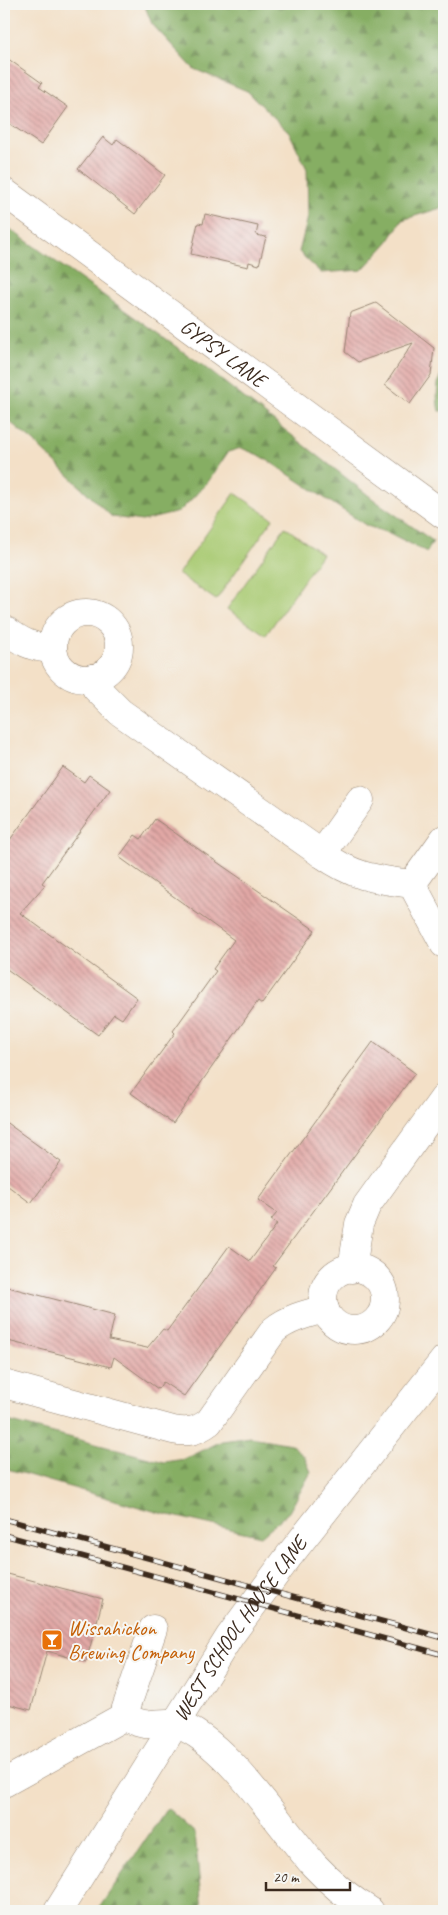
<svg xmlns="http://www.w3.org/2000/svg" width="448" height="1915" font-family="Caveat,sans-serif">
	<defs>
		<pattern id="forest-firs" width="22" height="20" patternUnits="userSpaceOnUse" patternTransform="scale(1.25)"><rect width="22" height="20" fill="#86ae64"/><path d="M5 1l3.5 6h-7zM16 11l3.5 6h-7z" fill="#6f8e52"/></pattern>
		<pattern id="building-back-hatch" width="6" height="6" patternUnits="userSpaceOnUse" patternTransform="scale(1.25)"><rect width="6" height="6" fill="#e2a8a6"/><path d="M-1 5l2 2M0 0l6 6M5-1l2 2" fill="none" stroke="#b88987"/></pattern>
	</defs>
	<rect width="100%" height="100%" fill="#f6f6f2"/>
	<filter id="ink" filterUnits="userSpaceOnUse"><feTurbulence type="fractalNoise" baseFrequency=".02" numOctaves="2"/><feDisplacementMap in="SourceGraphic" scale="10" xChannelSelector="R" yChannelSelector="G"/><feConvolveMatrix kernelMatrix="1 2 1 2 8 2 1 2 1" color-interpolation-filters="sRGB"/></filter>
	<filter id="wash" filterUnits="userSpaceOnUse"><feTurbulence type="fractalNoise" baseFrequency=".0096" numOctaves="4" result="noise"/><feDisplacementMap in="SourceGraphic" scale="20" xChannelSelector="R" yChannelSelector="G"/><feGaussianBlur stdDeviation="1.12" result="paint"/><feColorMatrix in="noise" values="0 0 0 0 0 0 0 0 0 0 0 0 0 0 0 0 0 1.4 0 .05"/><feComposite in="paint" operator="in"/></filter>
	<g filter="url(#wash)">
		<rect width="100%" height="100%" fill="#f3e0c7"/>
		<g fill="url(#forest-firs)" stroke="#606c41">
			<polygon points="144,4 444,4 444,207 402,220 388,242 362,270 321,273 299,252 308,217 307,169 289,132 247,91 194,69 152,24"/>
			<polygon points="4,225 202,365 377,502 433,541 427,552 391,534 367,526 261,456 241,448 228,452 208,482 179,512 142,521 112,517 33,441 4,417"/>
			<path d="M444,369V411H439C436,398 436,380 444,369Z"/>
			<polygon points="4,1420 164,1462 185,1459 222,1441 251,1437 291,1444 304,1456 311,1472 289,1512 261,1536 160,1513 4,1468"/>
			<polygon points="167,1808 195,1833 202,1911 97,1911"/>
		</g>
		<g fill="#a9ca72" stroke="#727a48">
			<polygon points="235,493 273,519 216,600 178,574"/>
			<polygon points="285,527 322,554 266,635 227,609"/>
		</g>
		<g id="blocks">
			<g fill="url(#building-back-hatch)">
				<polygon points="4,56 42,83 39,87 68,107 41,145 4,120"/>
				<polygon points="103,137 113,145 117,139 165,175 135,214 78,169"/>
				<polygon points="205,214 258,226 256,235 266,237 259,265 249,262 248,267 191,254 198,223 203,224"/>
				<polygon points="376,303 434,348 431,375 410,404 385,385 413,343 358,362 345,352 350,313"/>
				<polygon points="63,767 84,782 89,775 110,790 42,883 45,885 20,913 137,998 122,1019 114,1014 98,1035 4,967 4,848"/>
				<polygon points="155,819 315,930 262,1004 258,1001 173,1123 131,1093 175,1033 173,1031 216,971 213,969 234,940 119,857 135,835 141,839"/>
				<polygon points="373,1042 415,1073 273,1266 276,1268 184,1396 163,1382 158,1389 114,1357 111,1367 4,1340 4,1286 115,1315 109,1340 147,1348 163,1329 167,1331 229,1246 250,1261 277,1224 271,1220 277,1213 258,1200"/>
				<polygon points="4,1121 61,1162 31,1203 4,1183"/>
				<polygon points="4,1573 103,1599 86,1662 47,1651 31,1710 4,1703"/>
			</g>
		</g>
	</g>
	<g filter="url(#ink)">
		<use href="#blocks" fill-opacity="0" stroke="#978572" stroke-width="1"/>
		<g fill="none" stroke-linecap="round" stroke-linejoin="round">
			<g stroke="#978572" stroke-width="29">
				<g id="minor">
					<path id="s1" d="M4,192L444,515"/>
					<circle cx="86" cy="646" r="33"/>
					<path d="M4,629C20,641 32,648 53,649"/>
					<polyline points="92,678 96,688 120,712 322,854 360,800"/>
					<path d="M322,854C354,877 374,879 412,884L444,944"/>
					<polyline points="412,884 444,839"/>
					<circle cx="354" cy="1299" r="31"/>
					<polyline points="352,1269 359,1224 367,1205 444,1098"/>
					<path d="M4,1384L173,1430C188,1433 197,1431 209,1422L274,1330C289,1318 306,1314 325,1309"/>
					<polyline points="123,1717 153,1629"/>
					<path d="M4,1783L123,1717C130,1720 138,1723 145,1724C154,1725 167,1721 176,1724C226,1740 279,1826 314,1865C330,1882 350,1899 370,1911"/>
					<path id="s2" d="M58,1911L230,1636L289,1556L444,1360"/>
				</g>
			</g>
			<use href="#minor" stroke="#fff" stroke-width="28"/>
			<g stroke="#3b2a1e" stroke-width="5.5">
				<g id="rail">
					<polyline points="4,1519 444,1638"/>
					<polyline points="4,1535 444,1655"/>
				</g>
			</g>
			<use href="#rail" stroke="#f6f6f2" stroke-width="4" stroke-dasharray="11" stroke-linecap="butt"/>
		</g>
	</g>
	<defs>
		<g id="bar-square" transform="scale(1.125)"><rect x="-9" y="-9" width="18" height="18" rx="4" fill="#e8710a" stroke="#f6f6f2"/><path d="M-6-5H6L.8 .8V4.5H3.5V6h-7V4.5H-.8V.8Z" fill="#fff"/></g>
	</defs>
	<g fill-rule="evenodd">
		<use href="#bar-square" x="52" y="1640"/>
	</g>
	<g text-anchor="middle" stroke-width="4" stroke-linejoin="round" paint-order="stroke">
		<g font-size="21" fill="#3b2a1e" stroke="#f6f6f2">
			<text dy="7" stroke="none"><textPath href="#s1" startOffset="272">GYPSY LANE</textPath></text>
			<text dy="7" stroke="none"><textPath href="#s2" startOffset="336">WEST SCHOOL HOUSE LANE</textPath></text>
		</g>
		<g font-size="21" fill="#c56008" stroke="#f6f6f2" text-anchor="start">
			<text x="68" y="1635">Wissahickon<tspan x="68" dy="24">Brewing Company</tspan></text>
		</g>
	</g>
	<rect width="448" height="1915" fill="none" stroke="#f6f6f2" stroke-width="20"/>
	<path d="M266 1882v8h84v-8" fill="none" stroke="#3b2a1e" stroke-width="2.5"/>
	<text x="273" y="1882" font-size="15" fill="#3b2a1e" stroke="#f6f6f2" stroke-width="4" paint-order="stroke">20 m</text>
</svg>
